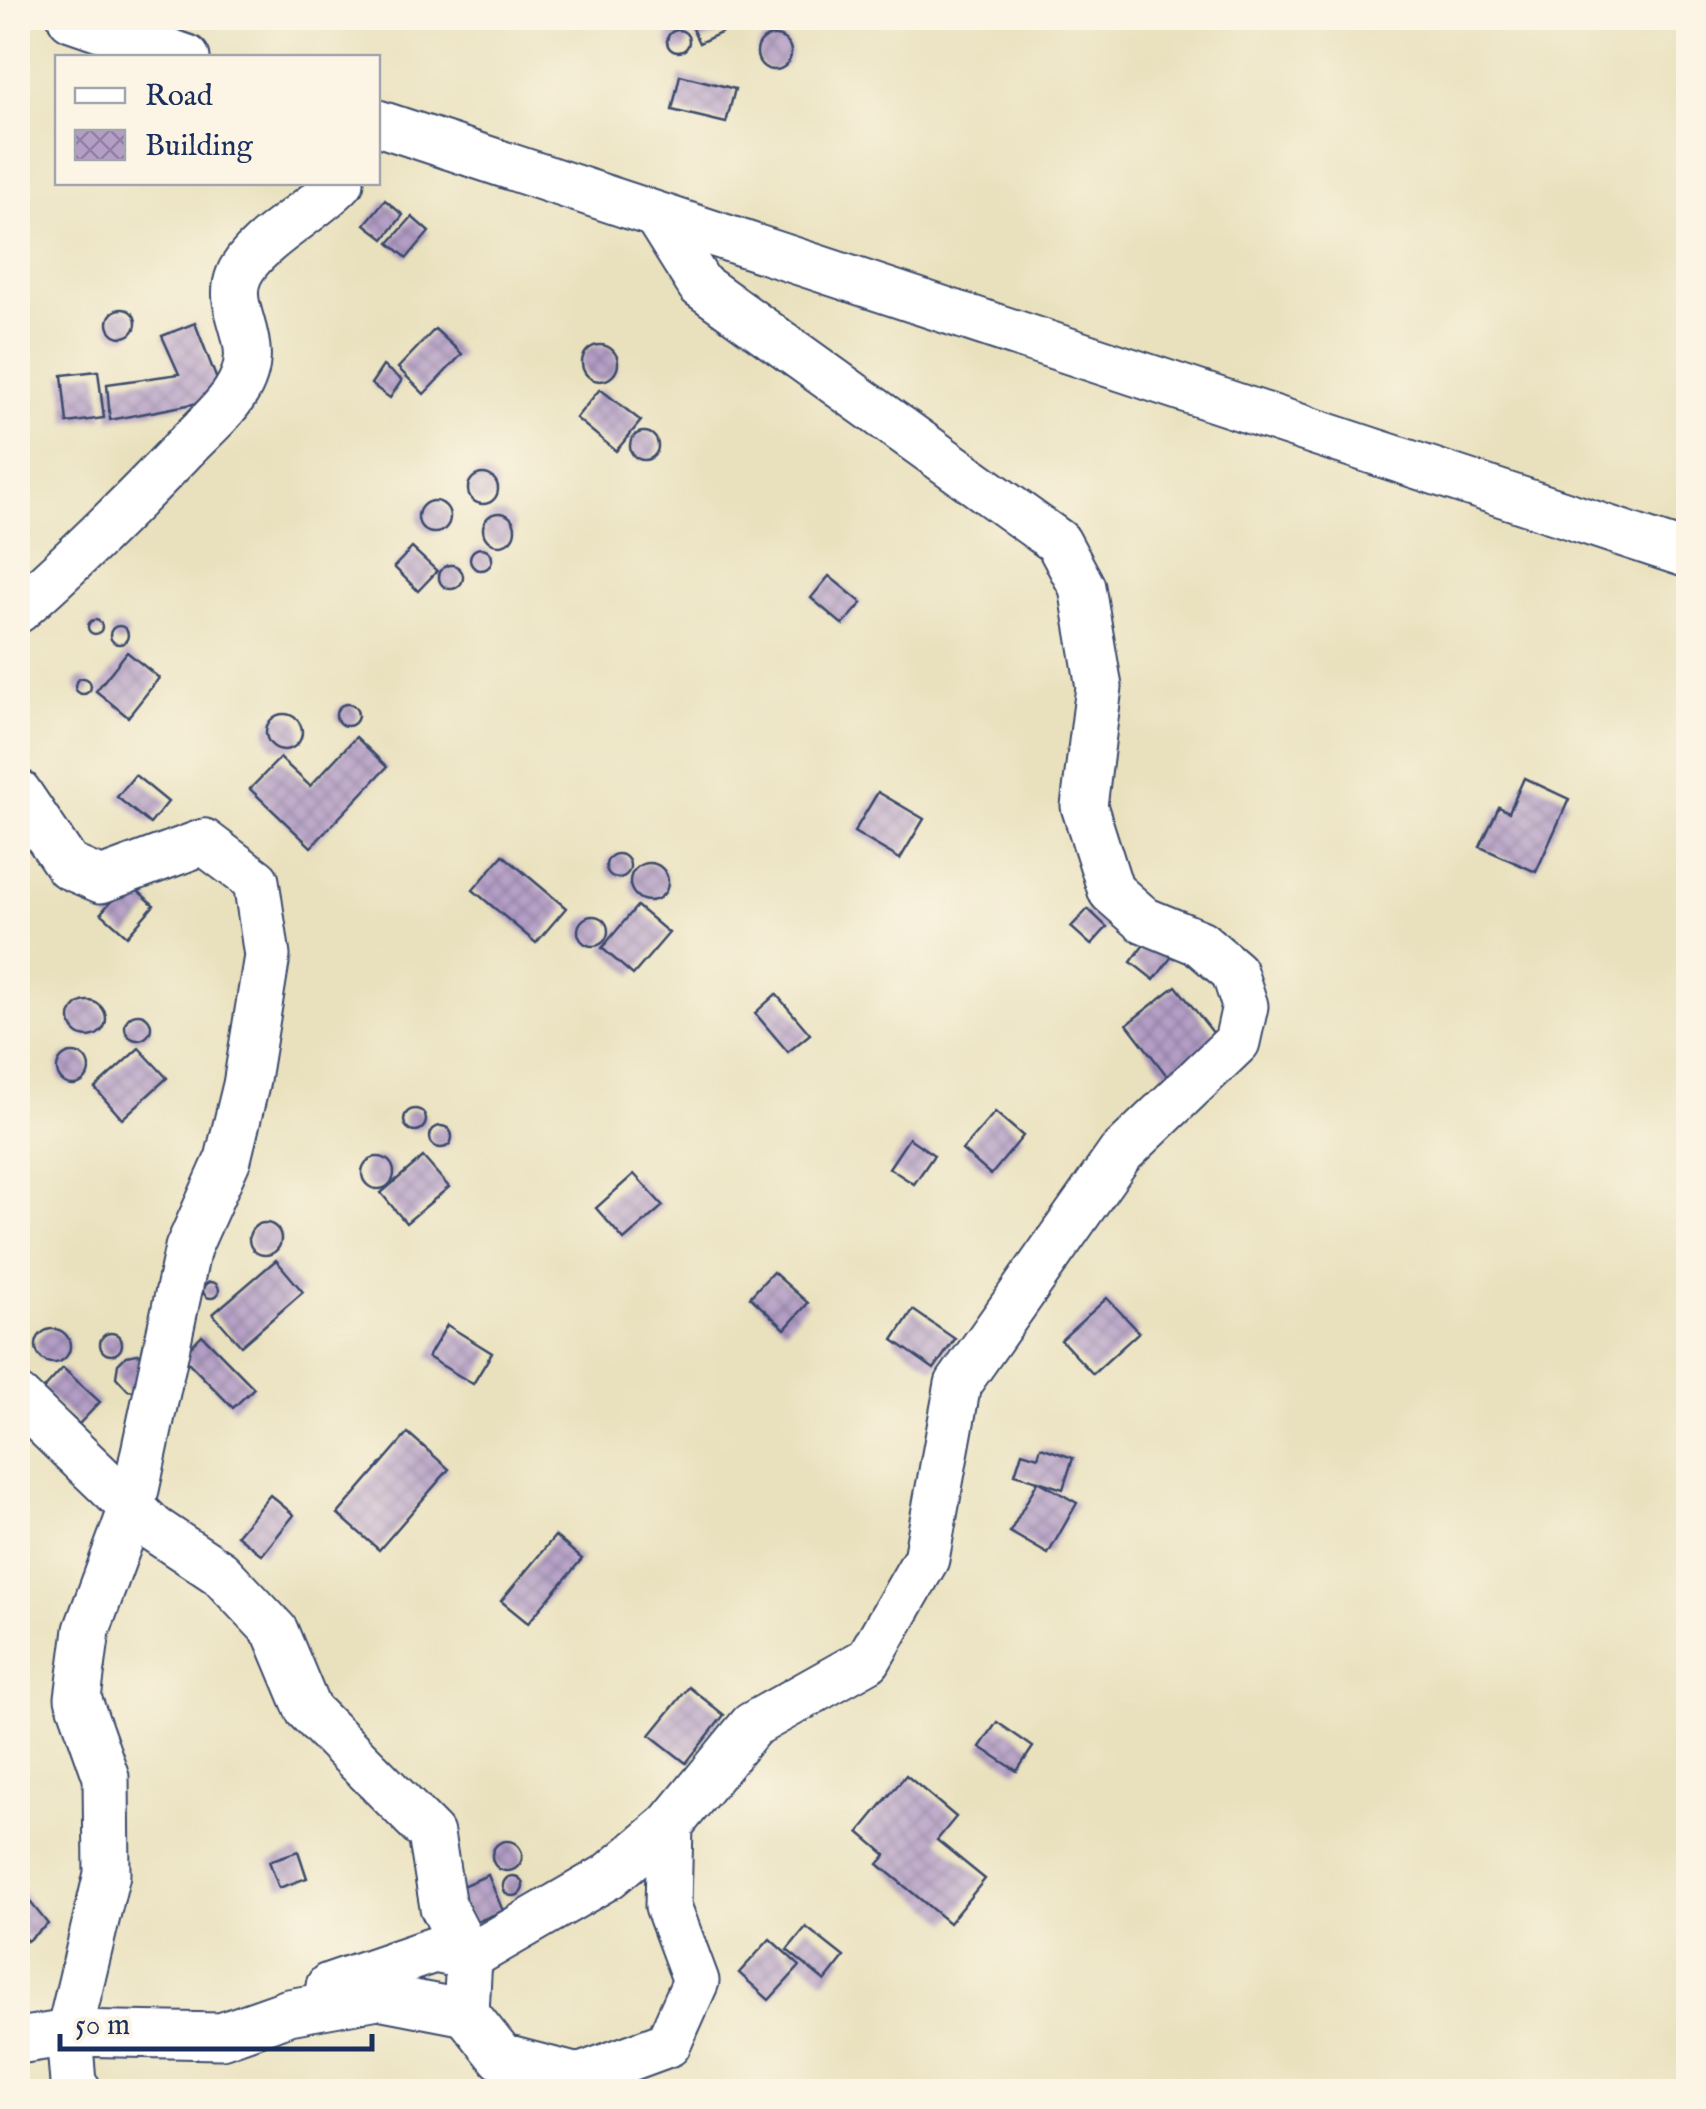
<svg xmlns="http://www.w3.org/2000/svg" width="1706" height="2109" font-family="'IM FELL English',serif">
	<defs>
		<pattern id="building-cross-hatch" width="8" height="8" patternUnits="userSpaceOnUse" patternTransform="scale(2.5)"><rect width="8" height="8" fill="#b49ec6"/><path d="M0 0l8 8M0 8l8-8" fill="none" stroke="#9281a4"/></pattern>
	</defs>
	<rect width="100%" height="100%" fill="#fcf5e5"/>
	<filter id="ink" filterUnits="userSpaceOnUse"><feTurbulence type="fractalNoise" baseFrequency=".01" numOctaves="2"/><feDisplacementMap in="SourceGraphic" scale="20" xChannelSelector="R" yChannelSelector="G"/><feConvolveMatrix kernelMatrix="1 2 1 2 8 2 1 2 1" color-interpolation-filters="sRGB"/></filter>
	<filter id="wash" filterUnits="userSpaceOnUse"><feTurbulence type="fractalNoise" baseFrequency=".0048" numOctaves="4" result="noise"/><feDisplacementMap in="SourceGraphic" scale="40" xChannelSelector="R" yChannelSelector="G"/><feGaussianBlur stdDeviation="2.25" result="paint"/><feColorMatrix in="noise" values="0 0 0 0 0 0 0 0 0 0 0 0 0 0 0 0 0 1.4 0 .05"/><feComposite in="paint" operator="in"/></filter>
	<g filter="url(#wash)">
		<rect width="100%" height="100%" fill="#e9e1bd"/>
		<g id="blocks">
			<g fill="url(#building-cross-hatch)">
				<polygon points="687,18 713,18 721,33 699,43"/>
				<circle cx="678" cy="41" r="11"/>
				<circle cx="774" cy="53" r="17"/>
				<polygon points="680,75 735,89 726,123 672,110"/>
				<polygon points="385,200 403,215 384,239 365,224"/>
				<polygon points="412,217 429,232 407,258 389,243"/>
				<circle cx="122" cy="323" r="14"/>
				<polygon points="195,323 224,398 110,420 107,384 179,374 162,336"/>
				<polygon points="435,329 462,354 424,394 398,368"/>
				<circle cx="600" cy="363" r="18"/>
				<polygon points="383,366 402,380 390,398 371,384"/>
				<polygon points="98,371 104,418 67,423 62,375"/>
				<polygon points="600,389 641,421 616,451 576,418"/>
				<circle cx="644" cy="446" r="14"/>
				<circle cx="483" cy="489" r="15"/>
				<polygon points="18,500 28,514 18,525"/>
				<circle cx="434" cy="517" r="16"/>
				<circle cx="499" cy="529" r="16"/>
				<polygon points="412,548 437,571 418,591 394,567"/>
				<circle cx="481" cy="559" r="11"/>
				<circle cx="451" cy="577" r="12"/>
				<polygon points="829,576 862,603 843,625 811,598"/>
				<circle cx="95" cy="627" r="7"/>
				<circle cx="119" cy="635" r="9"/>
				<polygon points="127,652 159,678 128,717 96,691"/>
				<circle cx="83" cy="686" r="8"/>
				<circle cx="347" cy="715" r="11"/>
				<circle cx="284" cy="732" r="18"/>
				<polygon points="356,737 387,767 311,847 250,789 280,758 310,786"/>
				<polygon points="135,775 168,802 150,824 117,797"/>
				<polygon points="1524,778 1569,799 1536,872 1480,847 1499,807 1509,812"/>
				<polygon points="878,792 924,819 900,859 854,832"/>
				<circle cx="618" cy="866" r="12"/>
				<polygon points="503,855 566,908 536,943 473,890"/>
				<circle cx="649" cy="882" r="19"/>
				<polygon points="128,882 154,905 127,936 101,913"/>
				<polygon points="637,906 669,933 633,975 602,948"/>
				<polygon points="1088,909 1107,927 1091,945 1071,927"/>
				<circle cx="593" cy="931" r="15"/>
				<polygon points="1149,938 1173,955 1154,980 1131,962"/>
				<polygon points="1176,986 1218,1039 1168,1077 1127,1024"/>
				<polygon points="776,994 810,1034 788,1052 755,1013"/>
				<circle cx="88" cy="1019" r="18"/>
				<circle cx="138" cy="1027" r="13"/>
				<polygon points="139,1048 167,1078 122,1119 95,1088"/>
				<circle cx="73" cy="1069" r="16"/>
				<circle cx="415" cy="1120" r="11"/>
				<polygon points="995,1112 1023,1136 991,1175 962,1150"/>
				<circle cx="441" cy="1137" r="11"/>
				<polygon points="909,1138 934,1155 914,1184 889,1168"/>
				<polygon points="423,1157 449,1187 406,1223 381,1193"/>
				<circle cx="378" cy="1173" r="16"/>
				<polygon points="634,1174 663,1206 624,1240 596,1208"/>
				<circle cx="265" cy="1239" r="16"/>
				<polygon points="276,1260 303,1292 241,1346 213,1314"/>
				<polygon points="773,1272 808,1303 785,1329 750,1297"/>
				<circle cx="211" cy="1290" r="8"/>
				<polygon points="1107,1298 1139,1332 1093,1374 1061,1340"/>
				<polygon points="913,1310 955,1339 934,1369 893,1340"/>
				<polygon points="447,1325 492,1353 473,1384 428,1357"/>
				<circle cx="53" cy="1346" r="17"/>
				<circle cx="111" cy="1344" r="11"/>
				<polygon points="202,1335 254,1388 233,1408 182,1356"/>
				<polygon points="138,1354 144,1356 134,1391 128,1390 116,1377 118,1364 126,1356"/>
				<polygon points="63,1368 100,1402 79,1424 42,1391"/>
				<polygon points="408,1433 449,1469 379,1550 338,1514"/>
				<polygon points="1041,1447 1073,1458 1063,1489 1015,1474 1022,1452 1038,1457"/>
				<polygon points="1038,1481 1077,1503 1048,1554 1010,1532"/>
				<polygon points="270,1495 294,1515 262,1555 237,1535"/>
				<polygon points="555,1536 582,1559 528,1623 501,1601"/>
				<polygon points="689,1687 724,1715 686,1763 650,1735"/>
				<polygon points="997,1722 1033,1747 1017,1771 980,1747"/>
				<polygon points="906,1775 956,1817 937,1840 985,1879 949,1923 878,1864 886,1855 859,1832"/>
				<circle cx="507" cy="1856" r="15"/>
				<polygon points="298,1851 307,1878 279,1888 269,1861"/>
				<polygon points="488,1875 503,1911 469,1925 455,1889"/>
				<circle cx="513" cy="1886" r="10"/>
				<polygon points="18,1887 48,1924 27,1941 18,1929"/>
				<polygon points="806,1927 844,1957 825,1981 787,1950"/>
				<polygon points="770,1939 800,1966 769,2000 739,1973"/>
			</g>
		</g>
	</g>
	<g filter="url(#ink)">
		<use href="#blocks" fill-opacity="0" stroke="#3a4a6c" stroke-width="2.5"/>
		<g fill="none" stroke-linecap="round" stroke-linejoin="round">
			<g stroke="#3a4a6c" stroke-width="49">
				<g id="minor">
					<polyline points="71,18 187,58"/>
					<polyline points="378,123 1688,555"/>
					<path d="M18,610C74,561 126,509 178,455C196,435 221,415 235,393C268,343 223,313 239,275C253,242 315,211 341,182"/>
					<polyline points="18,792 68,866 101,880 204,842 256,881 267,956 246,1085 228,1159 188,1248 132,1508 87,1630 78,1698 106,1777 107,1874 69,2033 73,2083 79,2092"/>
					<polyline points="18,1398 154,1529 220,1573 275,1631 308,1710 431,1834 443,1907 469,1957 466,2013 501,2057 578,2077 668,2044 696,1981 668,1906 670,1825 752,1725 868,1660 926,1559 958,1384 1120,1154 1237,1042 1245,1006 1234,972 1200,943 1144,920 1111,891 1084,806 1099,687 1082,587 1058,542 700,285 658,218"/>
					<polyline points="329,1986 434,1950 469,1957 609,1876 670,1825"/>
					<polyline points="18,2041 69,2033 221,2036 289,2012 378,1996 466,2013"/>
				</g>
			</g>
			<use href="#minor" stroke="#fff" stroke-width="45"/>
		</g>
	</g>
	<rect width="1706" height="2109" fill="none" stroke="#fcf5e5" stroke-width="60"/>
	<rect x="55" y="55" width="325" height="130" fill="#fcf5e5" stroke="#a2a6af" stroke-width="2.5"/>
	<rect x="75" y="88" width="50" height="15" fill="#ffffff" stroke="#a2a6af" stroke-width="2.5"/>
	<text x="145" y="105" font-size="30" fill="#1b2f5e">Road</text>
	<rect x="75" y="130" width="50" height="30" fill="url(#building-cross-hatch)" stroke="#a2a6af" stroke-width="2.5"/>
	<text x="145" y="155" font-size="30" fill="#1b2f5e">Building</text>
	<path d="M60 2034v15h312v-15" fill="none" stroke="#1b2f5e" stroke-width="5"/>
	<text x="75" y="2034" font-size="30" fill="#1b2f5e" stroke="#fcf5e5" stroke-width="8" paint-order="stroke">50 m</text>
</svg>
